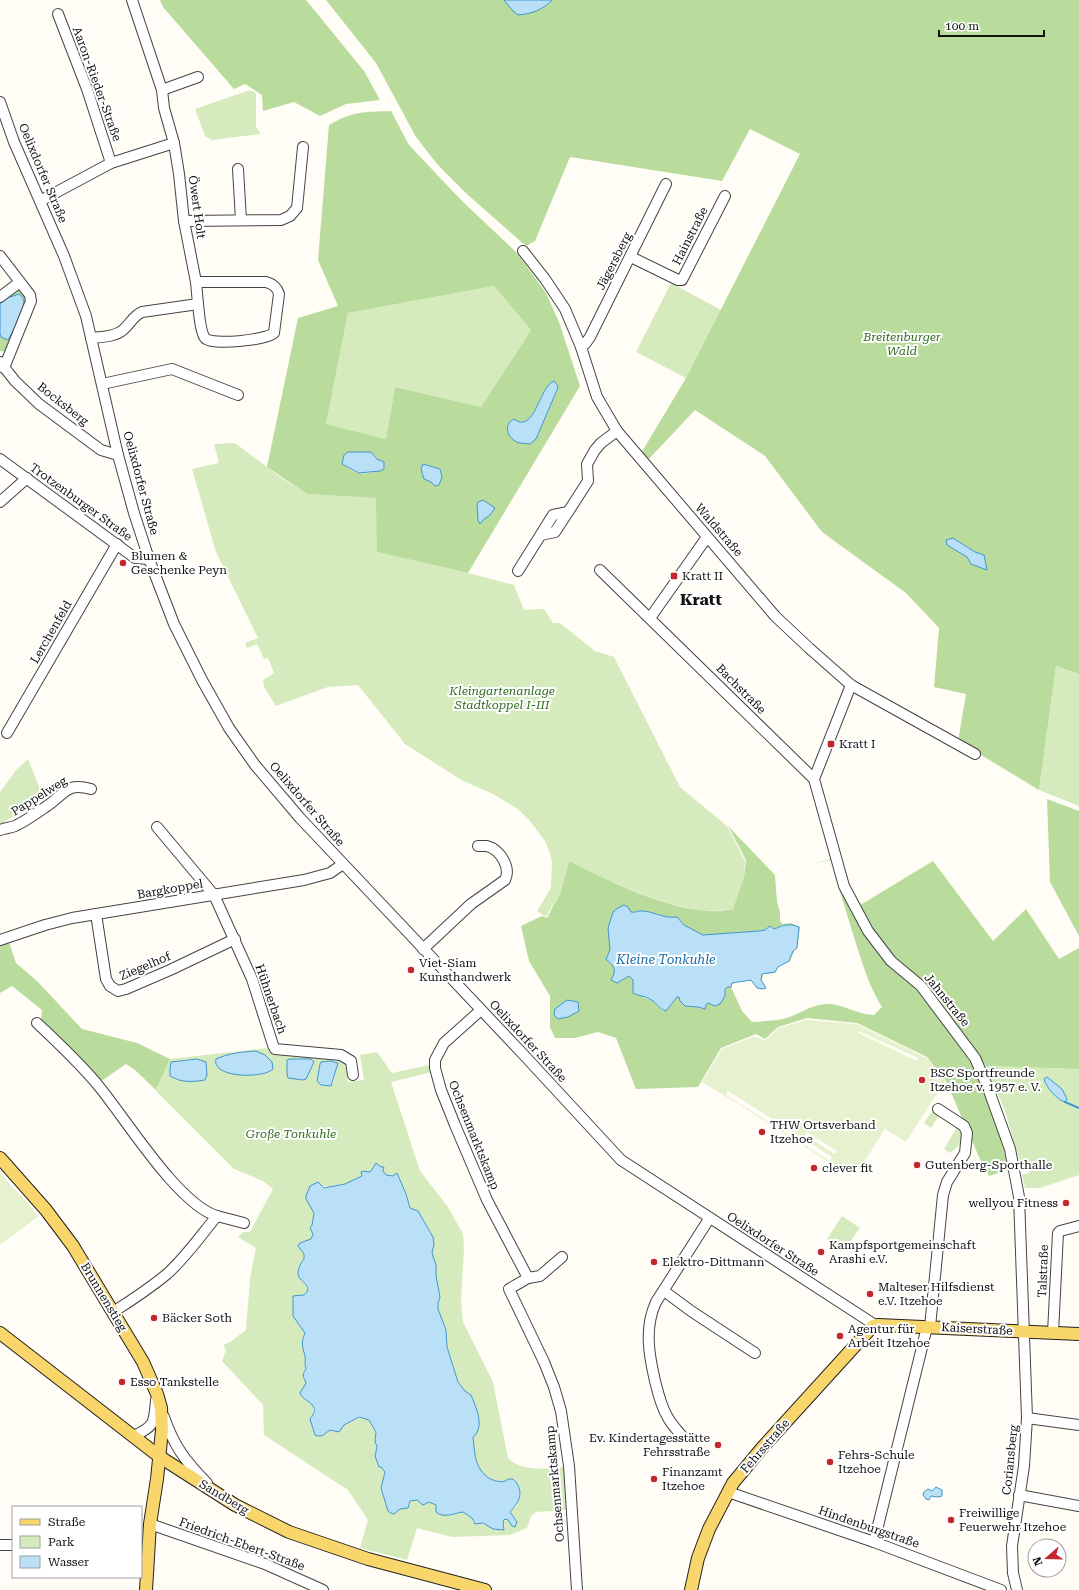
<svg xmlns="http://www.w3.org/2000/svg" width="1079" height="1590" font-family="'Roboto Serif',serif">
	<rect width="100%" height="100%" fill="#fffdf5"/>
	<g fill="#d5ebbd" fill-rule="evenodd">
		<polygon points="250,90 256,93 256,127 261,134 212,140 205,136 195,109"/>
		<polygon points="671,283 721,310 686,378 636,352"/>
		<polygon points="494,286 531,330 481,407 395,387 386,439 326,424 348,313"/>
		<path d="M235,443L280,477L307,494L377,498V552L468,573L514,585L524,610L544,609L553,623H560L595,651L614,657L680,787L727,826L745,861L744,878L733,909C725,909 716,911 708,911C659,906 613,882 569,861L561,891L546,917L537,911L551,888L552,862L550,853L545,841L530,821L518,809L493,794L463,781L405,744L358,685L328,687L276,706L264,687L263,680L274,673L268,658L264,659L257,644L247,648L245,643L258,638L216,552L192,469L219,463L214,444Z"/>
		<polygon points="1056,666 1079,674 1079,806 1039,790"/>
		<polygon points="28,759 44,799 0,824 0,792 17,769"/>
		<path d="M268,1048L278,1052L341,1057L345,1061L348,1082L364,1080L360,1055L377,1052L392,1073L429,1065L432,1072L391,1082L420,1171L448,1207L463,1234L464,1248L461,1302L463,1322L493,1382L508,1458C522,1472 546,1469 564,1467L566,1510L536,1512L531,1516L527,1528L510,1535L452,1537L417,1528L407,1560L360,1548L368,1520L348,1490L264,1435L263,1405L222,1361L226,1350L223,1345L230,1342L246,1330L250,1278L256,1248L238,1237L243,1232H250L273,1189L263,1181L234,1169L156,1091L170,1059ZM256,1051L257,1075L231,1074V1053ZM190,1059L207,1067L205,1080L171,1062ZM326,1061H334L337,1067L333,1083L317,1081L320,1064ZM378,1165L381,1167L386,1175L393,1176L396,1173L406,1194L410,1208L418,1211L430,1231L434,1244L432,1253L436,1265V1276L440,1297L438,1303V1309L446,1330L447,1347L458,1382L465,1392L471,1395L474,1405L475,1434L473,1438C474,1444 473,1450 474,1456C476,1466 485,1479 496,1481C503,1482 508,1479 514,1480L521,1494L517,1506L510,1512L517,1522L515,1527L512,1526L508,1519H505L503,1521L505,1527L504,1530C497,1530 491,1527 485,1525C481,1523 477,1524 472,1522V1518L463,1512C459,1512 456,1515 451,1515C445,1513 439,1508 435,1504C430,1499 416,1499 410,1501L408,1508L400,1509L394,1514L388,1511L381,1488L385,1472L375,1456L377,1446L375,1441L376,1432L369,1420C357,1415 345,1421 339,1432L330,1430L327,1432L313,1431L311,1423L313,1415V1405L300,1394L306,1383L303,1373L306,1369C304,1364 306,1360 305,1356C302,1345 300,1343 305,1333L293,1316L299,1296C319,1293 298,1278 298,1274C298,1269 301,1262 304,1259V1254L300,1244L311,1239C313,1234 314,1216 313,1211C310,1201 303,1203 309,1191C310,1188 311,1186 314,1184C332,1190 346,1187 362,1175L361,1172H369Z"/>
		<polygon points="986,1066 1079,1069 1079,1175 1040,1188 1025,1188 1022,1175 1029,1173 1028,1165 1021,1166 1005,1111"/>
		<polygon points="932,1111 939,1115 931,1128 924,1123"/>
		<polygon points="957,1127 963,1134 962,1143 950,1153 944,1149"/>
		<polygon points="842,1216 860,1228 844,1250 827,1239"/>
	</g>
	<g fill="#b9dc9c" fill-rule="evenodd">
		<polygon points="160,0 306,0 364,71 380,100 346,104 320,116 294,102 263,111 262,95 245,84 234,89 163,7"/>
		<path d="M326,0H504L508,4L552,0H1079V674L1056,666L1039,790L958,741L966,694L934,687L939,628L906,593L822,532L765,456L695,410L646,462L640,455L686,378L800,154L750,129L722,181L570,157L535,241L526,246L468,195L437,164L416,137L376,63ZM953,538L975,552L984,555L968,557L947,545Z"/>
		<path d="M391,111L409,145L462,201L516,252L546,293L559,322L580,386L468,573L377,552L376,498L307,494L267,467L298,318L338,306L318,260L329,125C353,111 364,112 391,111ZM494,286L531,330L481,407L395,387L386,439L326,424L348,313ZM552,382L558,386L557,390L536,439C526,443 518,446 510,436L514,419C535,433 539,390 552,382ZM348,452H371L385,466C381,472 367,474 360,473C355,473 347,467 342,464L344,455ZM423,464L440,469L442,477L439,485L435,486L431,482L424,479L421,469Z"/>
		<path d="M17,289L24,293L27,300L7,352L0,351V334L1,337C22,325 20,317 19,294L1,302L0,304V299Z"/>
		<polygon points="1047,799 1079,811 1079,936 1050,882"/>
		<path d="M728,826L775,875L796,864H810L832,859L848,902L918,989L969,1060L984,1091L1002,1139L1008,1170L989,1176L979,1157L946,1081L927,1057L857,1023L807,1018L778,1027L765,1039L756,1034L721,1048L698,1087L636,1089L616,1038L598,1032L575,1038H555L550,1027V996L529,961L521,926L542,916L547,918L561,891L569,861C612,882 660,907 708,911C716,912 725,910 733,909L744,877L746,860ZM831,860C839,889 848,918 857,947C864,968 870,988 882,1007L874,1015C859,1015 845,1005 830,1004C812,1003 799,1015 783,1019C774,1021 762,1021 752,1022L742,1011L730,985C734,980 743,980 748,980L754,983L757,988L763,989L766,988L762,980L763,974L775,973L778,967L790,961L794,951L797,948L800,927L791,923L783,924L780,921V912L777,902L775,875L796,864H810ZM624,905L631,912L634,913L639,911L665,917H677L684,925L703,935L759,931L765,930L770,926L774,929L783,925L799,927L797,948L793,951L789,961L778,967L774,972L762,974L761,980L765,987L757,988L754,983L748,979C736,981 735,982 725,989V996L715,1006L708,1003L701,1009C691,1002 684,1011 679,997H677L665,1011L662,1010L652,1000L644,998L634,986L633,980L629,976L623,979L612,980L615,973V968L606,959L610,950L615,910Z"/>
		<polygon points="933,861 993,941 1026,909 1059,959 1079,948 1079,1069 986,1066 925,984 893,957 870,928 857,907"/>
		<polygon points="9,942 16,963 37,981 82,1029 137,1043 170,1059 156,1090 135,1070 126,1064 100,1082 41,1021 42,1010 12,986 0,993 0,946"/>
	</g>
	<g fill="#e6f2cf" fill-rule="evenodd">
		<path d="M806,1020L856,1024L927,1058L945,1081L906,1142L885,1129L859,1170L844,1166L841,1170L740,1105L702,1082L722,1049L755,1036L765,1041L778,1028ZM859,1031L918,1058L917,1061L858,1033ZM728,1091L832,1157L830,1161L726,1095ZM807,1132L837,1151L835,1154L805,1135Z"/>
		<polygon points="0,1173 39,1216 0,1245"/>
	</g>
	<g fill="#b9e0f7" stroke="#3f96cf">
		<path d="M504,0H552C543,10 531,14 518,15L513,11Z"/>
		<path d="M19,294C21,296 24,298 24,302C24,312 13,331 8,340L1,337L0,334V304L7,298Z"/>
		<path d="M554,381L558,386L557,390L536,439L530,444C526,443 521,444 517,442C507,438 503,424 514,419C535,435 539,386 554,381Z"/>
		<polygon points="348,452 371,452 377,459 384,462 384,469 380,471 359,473 342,464 344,455"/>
		<polygon points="423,464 440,469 442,477 439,485 435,486 431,482 424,479 421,469"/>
		<polygon points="483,500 495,508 490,515 483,520 480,524 478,520 477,504 478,502"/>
		<polygon points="953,538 975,552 984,555 987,570 971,564 967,557 947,545 946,540"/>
		<path d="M624,905L628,907L631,912C635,913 636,911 640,911C652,910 662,919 677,917L684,925L703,935L759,931L765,930L770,926L774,929C784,925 789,923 799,927L797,948L793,951L789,961L778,967L775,972L762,974L761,980L766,988L763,989L757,988L751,980L732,983L731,987H728L725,989V996L720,1004L715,1006L708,1003L706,1005L705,1009L698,1007L685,1006L680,1001L679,997H677L666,1011C659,1009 656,1002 650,999C645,996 638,996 633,993V980L629,976L617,983L611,980C617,970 615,967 606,959L610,950L608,928L613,912L618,908Z"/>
		<polygon points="567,1000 578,1002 579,1011 568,1017 558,1019 554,1015 555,1009"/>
		<path d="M256,1051L265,1055L272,1062L273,1069C263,1079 211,1078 216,1059C229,1053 242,1052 256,1051Z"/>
		<path d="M197,1059L206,1062L207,1075L205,1080C192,1082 182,1083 170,1076V1068L171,1062Z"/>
		<polygon points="290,1059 311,1059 314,1062 306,1079 303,1080 288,1078 287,1073 287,1060"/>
		<polygon points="330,1061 338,1063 331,1086 321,1085 317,1081 320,1064 321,1062"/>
		<path d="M1047,1077L1062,1089L1067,1099L1065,1102C1057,1100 1046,1087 1044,1079Z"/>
		<path d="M376,1163L381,1167H384L383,1171L386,1175L393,1176L397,1173L406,1194L410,1208L418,1211L433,1237L434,1244L432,1253L436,1265V1276L440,1297L438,1303V1309L446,1330L447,1347L458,1382L465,1391L471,1395C475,1404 482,1421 478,1430C477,1434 475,1434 473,1438C475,1451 474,1465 485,1475C490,1480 499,1483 505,1481C508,1480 508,1478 511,1479C514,1479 514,1480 516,1482C524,1494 519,1502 510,1512L517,1522L515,1527L512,1526L508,1520L505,1519L503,1521L504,1530L493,1529L483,1523L475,1524L472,1518L463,1512C455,1513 444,1519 436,1512V1505L429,1502L423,1505L417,1500L410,1501L408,1508L400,1509L394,1514L391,1513L388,1511L381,1488L385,1472L381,1467H379L375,1456L377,1447L375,1441L376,1432L369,1420L359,1417L344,1425L339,1432L330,1430C324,1434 322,1438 315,1435L310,1419C323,1404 303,1402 300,1393L306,1383C304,1377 301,1376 306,1369C304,1364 306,1360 305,1356C302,1345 301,1343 305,1333L293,1316V1296L304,1295C313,1287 303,1283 299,1277C296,1272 301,1262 304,1259V1254L298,1246L300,1243L311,1239L313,1234L310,1228L312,1225L314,1213L306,1199V1196L310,1186L318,1182L324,1188L345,1184L362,1176L361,1172L363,1171L369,1172L371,1171Z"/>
		<polygon points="936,1487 942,1490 942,1496 938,1497 931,1496 929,1500 926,1499 923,1495 924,1492 928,1489 932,1491"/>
	</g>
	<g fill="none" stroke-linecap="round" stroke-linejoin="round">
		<polyline stroke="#3f96cf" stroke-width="2" points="1065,1102 1079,1108"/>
		<g stroke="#444" stroke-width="12">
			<g id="minor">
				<polyline points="132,0 162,90 164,108 174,143"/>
				<polyline points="58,14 87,89 111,163"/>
				<polyline points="162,90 198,77"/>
				<polyline points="0,102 14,142 64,256 86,316 118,455 134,513 149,559 174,624 202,680 229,728 255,765 300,818 522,1053 621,1160 875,1325"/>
				<polyline points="238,169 241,220"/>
				<path d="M40,201L111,163L174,143L179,174L184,221L196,282L198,304L142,312C133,316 130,324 123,330C115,337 101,337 91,338"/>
				<polyline points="184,221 281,220 290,216 297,208 303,147"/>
				<polyline points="523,251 545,279 565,309 581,347 597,397 617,431 775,616 809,648 851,685 975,754"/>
				<polyline points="0,256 30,295 31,301 4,368"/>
				<polyline points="631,257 678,280 682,280 725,196"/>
				<path d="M196,282H266C273,284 277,287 279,294L274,333C266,340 212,346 205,338C200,332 199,312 198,304"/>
				<polyline points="0,297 20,282"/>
				<polyline points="581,347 585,344 590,337 666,184"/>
				<polyline points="0,362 15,381 39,404 101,450 118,455"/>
				<polyline points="102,384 172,369 238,395"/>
				<polyline points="0,459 135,558 149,559"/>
				<polyline points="0,502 27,478"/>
				<polyline points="541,535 555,532 568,512"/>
				<polyline points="600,570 814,779"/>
				<polyline points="518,571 553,515 568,512 588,481 587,464 595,450 601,443 617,431"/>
				<polyline points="650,618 707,537"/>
				<polyline points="851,685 814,779 844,886 868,931 891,961 921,986 975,1058 988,1088 1010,1149 1019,1197 1027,1418 1024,1466 1012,1546 1013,1573 1017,1590"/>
				<polyline points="7,733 117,544"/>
				<polyline points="157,827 214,895 252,979 273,1045 275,1049 341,1055 351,1061 353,1075"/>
				<path d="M0,830C5,828 10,828 15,826C26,821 37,813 47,806C65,794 66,782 91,789"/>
				<polyline points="96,914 106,979 110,986 118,991 126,989 170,970 235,939"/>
				<polyline points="0,940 45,925 72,918 304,880 330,873 343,864"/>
				<path d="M423,949L471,904L505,880C511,868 501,850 487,846C484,846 481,846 478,846"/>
				<polyline points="481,1010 444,1043 435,1060 435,1068 441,1090 455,1125 487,1200 528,1278 509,1289 544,1362 554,1387 561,1411 569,1466 577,1590"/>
				<path d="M37,1023C59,1044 82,1065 101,1089C127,1121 179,1205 217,1216C201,1235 186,1257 167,1274C150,1288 132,1300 113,1312"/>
				<polyline points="217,1216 244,1223"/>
				<polyline points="528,1278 540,1276 562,1257"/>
				<polyline points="664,1291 691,1311 755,1353"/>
				<polyline points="930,1327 943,1195 947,1182 965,1153 967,1133 964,1126 938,1109"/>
				<polyline points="1053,1333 1058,1233 1060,1231 1079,1226"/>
				<path d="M164,1417C174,1446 185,1461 207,1483"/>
				<polyline points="1027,1418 1079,1425"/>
				<path d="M134,1436C155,1426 154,1423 156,1400"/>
				<path d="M682,1436C677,1430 671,1424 667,1416C661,1406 658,1393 655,1381C649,1355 644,1328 656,1302L709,1219"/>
				<polyline points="728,1492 874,1542 1001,1590"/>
				<polyline points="1019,1495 1079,1506"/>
				<polyline points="150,1524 265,1564 323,1590"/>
				<polyline points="874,1542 927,1327"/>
				<polyline points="0,1545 13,1545"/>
			</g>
		</g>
		<g stroke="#222" stroke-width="14">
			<g id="major">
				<polyline points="0,1158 46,1210 73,1246 143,1362 157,1394 161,1408 162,1430 157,1479 150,1524 146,1590"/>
				<polyline points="0,1333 160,1457 235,1505 289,1532 368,1559 485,1590"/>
				<polyline points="691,1590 698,1558 709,1529 733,1483 762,1448 873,1326 878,1325 1079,1334"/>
			</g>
		</g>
		<use href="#minor" stroke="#fff" stroke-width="10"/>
		<use href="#major" stroke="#f9d66b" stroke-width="12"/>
	</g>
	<g fill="#c4262e" stroke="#fff" stroke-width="1.5">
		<circle cx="123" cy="563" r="4"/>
		<rect x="670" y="572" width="8" height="8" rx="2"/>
		<rect x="827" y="740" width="8" height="8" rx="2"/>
		<circle cx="411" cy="970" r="4"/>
		<circle cx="922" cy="1080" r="4"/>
		<circle cx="762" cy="1132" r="4"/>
		<circle cx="917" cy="1165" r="4"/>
		<circle cx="814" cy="1168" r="4"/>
		<circle cx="1066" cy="1203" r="4"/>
		<circle cx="821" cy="1252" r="4"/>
		<circle cx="654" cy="1262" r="4"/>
		<circle cx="870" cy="1294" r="4"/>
		<circle cx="154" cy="1318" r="4"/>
		<circle cx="840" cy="1336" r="4"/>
		<circle cx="122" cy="1382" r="4"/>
		<circle cx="718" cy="1445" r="4"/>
		<circle cx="830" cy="1462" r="4"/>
		<circle cx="654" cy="1479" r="4"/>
		<circle cx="951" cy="1520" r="4"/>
	</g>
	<g text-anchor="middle" stroke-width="4" stroke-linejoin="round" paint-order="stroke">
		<g font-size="12" fill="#111" stroke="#fff">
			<text transform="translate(97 84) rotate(70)" y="4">Aaron-Rieder-Straße</text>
			<text transform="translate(43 173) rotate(67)" y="4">Oelixdorfer Straße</text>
			<text transform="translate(197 207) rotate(82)" y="4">Öwert Holt</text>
			<text transform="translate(690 236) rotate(-63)" y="4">Hainstraße</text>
			<text transform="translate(614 261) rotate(-63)" y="4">Jägersberg</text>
			<text transform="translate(63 404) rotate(38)" y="4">Bocksberg</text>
			<text transform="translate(141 483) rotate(75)" y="4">Oelixdorfer Straße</text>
			<text transform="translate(81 502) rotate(36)" y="4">Trotzenburger Straße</text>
			<text transform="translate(719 530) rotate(49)" y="4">Waldstraße</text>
			<text transform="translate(51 632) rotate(-60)" y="4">Lerchenfeld</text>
			<text transform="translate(741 689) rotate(45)" y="4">Bachstraße</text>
			<text transform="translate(39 796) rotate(-32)" y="4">Pappelweg</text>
			<text transform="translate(307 804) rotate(49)" y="4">Oelixdorfer Straße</text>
			<text transform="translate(170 889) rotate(-10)" y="4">Bargkoppel</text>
			<text transform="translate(145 966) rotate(-23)" y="4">Ziegelhof</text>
			<text transform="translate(271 999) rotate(71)" y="4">Hühnerbach</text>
			<text transform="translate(947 1000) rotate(51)" y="4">Jahnstraße</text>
			<text transform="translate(528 1041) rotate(47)" y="4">Oelixdorfer Straße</text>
			<text transform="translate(474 1135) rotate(68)" y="4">Ochsenmarktskamp</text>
			<text transform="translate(773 1244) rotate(33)" y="4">Oelixdorfer Straße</text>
			<text transform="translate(1043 1271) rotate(-88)" y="4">Talstraße</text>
			<text transform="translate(104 1297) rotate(59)" y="4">Brunnenstieg</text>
			<text transform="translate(977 1329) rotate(3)" y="4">Kaiserstraße</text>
			<text transform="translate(765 1446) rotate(-49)" y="4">Fehrsstraße</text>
			<text transform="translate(1010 1460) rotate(-84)" y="4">Coriansberg</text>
			<text transform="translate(555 1484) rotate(-95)" y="4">Ochsenmarktskamp</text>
			<text transform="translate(224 1497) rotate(31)" y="4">Sandberg</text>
			<text transform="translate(869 1527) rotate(19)" y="4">Hindenburgstraße</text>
			<text transform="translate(242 1544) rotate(20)" y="4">Friedrich-Ebert-Straße</text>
		</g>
		<g font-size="12" font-style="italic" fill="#2f6b1f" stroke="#fff">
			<text x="902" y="341">Breitenburger<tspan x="902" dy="14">Wald</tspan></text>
			<text x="502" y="695">Kleingartenanlage<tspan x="502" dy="14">Stadtkoppel I-III</tspan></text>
			<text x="291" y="1138">Große Tonkuhle</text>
		</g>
		<g font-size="12" fill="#111" stroke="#fff" text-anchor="start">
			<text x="131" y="560">Blumen &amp;<tspan x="131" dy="14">Geschenke Peyn</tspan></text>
			<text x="682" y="580">Kratt II</text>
			<text x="839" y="748">Kratt I</text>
			<text x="419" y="967">Viet-Siam<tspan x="419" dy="14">Kunsthandwerk</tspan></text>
			<text x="930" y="1077">BSC Sportfreunde<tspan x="930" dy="14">Itzehoe v. 1957 e. V.</tspan></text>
			<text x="770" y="1129">THW Ortsverband<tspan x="770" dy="14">Itzehoe</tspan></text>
			<text x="925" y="1169">Gutenberg-Sporthalle</text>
			<text x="822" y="1172">clever fit</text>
			<text x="1058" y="1207" text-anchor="end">wellyou Fitness</text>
			<text x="829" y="1249">Kampfsportgemeinschaft<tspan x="829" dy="14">Arashi e.V.</tspan></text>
			<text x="662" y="1266">Elektro-Dittmann</text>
			<text x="878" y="1291">Malteser Hilfsdienst<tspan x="878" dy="14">e.V. Itzehoe</tspan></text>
			<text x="162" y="1322">Bäcker Soth</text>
			<text x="848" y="1333">Agentur für<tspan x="848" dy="14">Arbeit Itzehoe</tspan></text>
			<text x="130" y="1386">Esso Tankstelle</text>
			<text x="710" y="1442" text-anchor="end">Ev. Kindertagesstätte<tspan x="710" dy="14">Fehrsstraße</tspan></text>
			<text x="838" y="1459">Fehrs-Schule<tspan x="838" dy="14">Itzehoe</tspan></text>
			<text x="662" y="1476">Finanzamt<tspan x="662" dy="14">Itzehoe</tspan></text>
			<text x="959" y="1517">Freiwillige<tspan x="959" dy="14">Feuerwehr Itzehoe</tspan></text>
		</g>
		<g font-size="13" font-style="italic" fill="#1768a6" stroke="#fff">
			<text x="666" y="964">Kleine Tonkuhle</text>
		</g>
		<g font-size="16" font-weight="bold" fill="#111" stroke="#fff">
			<text x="701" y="605">Kratt</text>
		</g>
	</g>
	<rect x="12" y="1506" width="130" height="72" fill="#ffffff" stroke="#a0a0a0"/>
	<rect x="20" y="1519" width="20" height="6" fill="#f9d66b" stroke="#a0a0a0"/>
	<text x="48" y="1526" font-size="12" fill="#111111">Straße</text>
	<rect x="20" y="1536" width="20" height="12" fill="#d5ebbd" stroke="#a0a0a0"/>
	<text x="48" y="1546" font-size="12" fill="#111111">Park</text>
	<rect x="20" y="1556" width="20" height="12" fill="#b9e0f7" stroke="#a0a0a0"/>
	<text x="48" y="1566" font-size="12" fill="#111111">Wasser</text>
	<g transform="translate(1047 1558) rotate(250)"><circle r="19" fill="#ffffff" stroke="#a0a0a0"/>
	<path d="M0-3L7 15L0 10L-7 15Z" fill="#c4262e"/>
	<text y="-6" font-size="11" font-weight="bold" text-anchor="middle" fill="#111111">N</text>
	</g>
	<path d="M939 30v6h105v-6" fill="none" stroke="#111111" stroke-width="2"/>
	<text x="945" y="30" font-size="12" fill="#111111" stroke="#ffffff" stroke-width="3" paint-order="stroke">100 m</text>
</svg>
